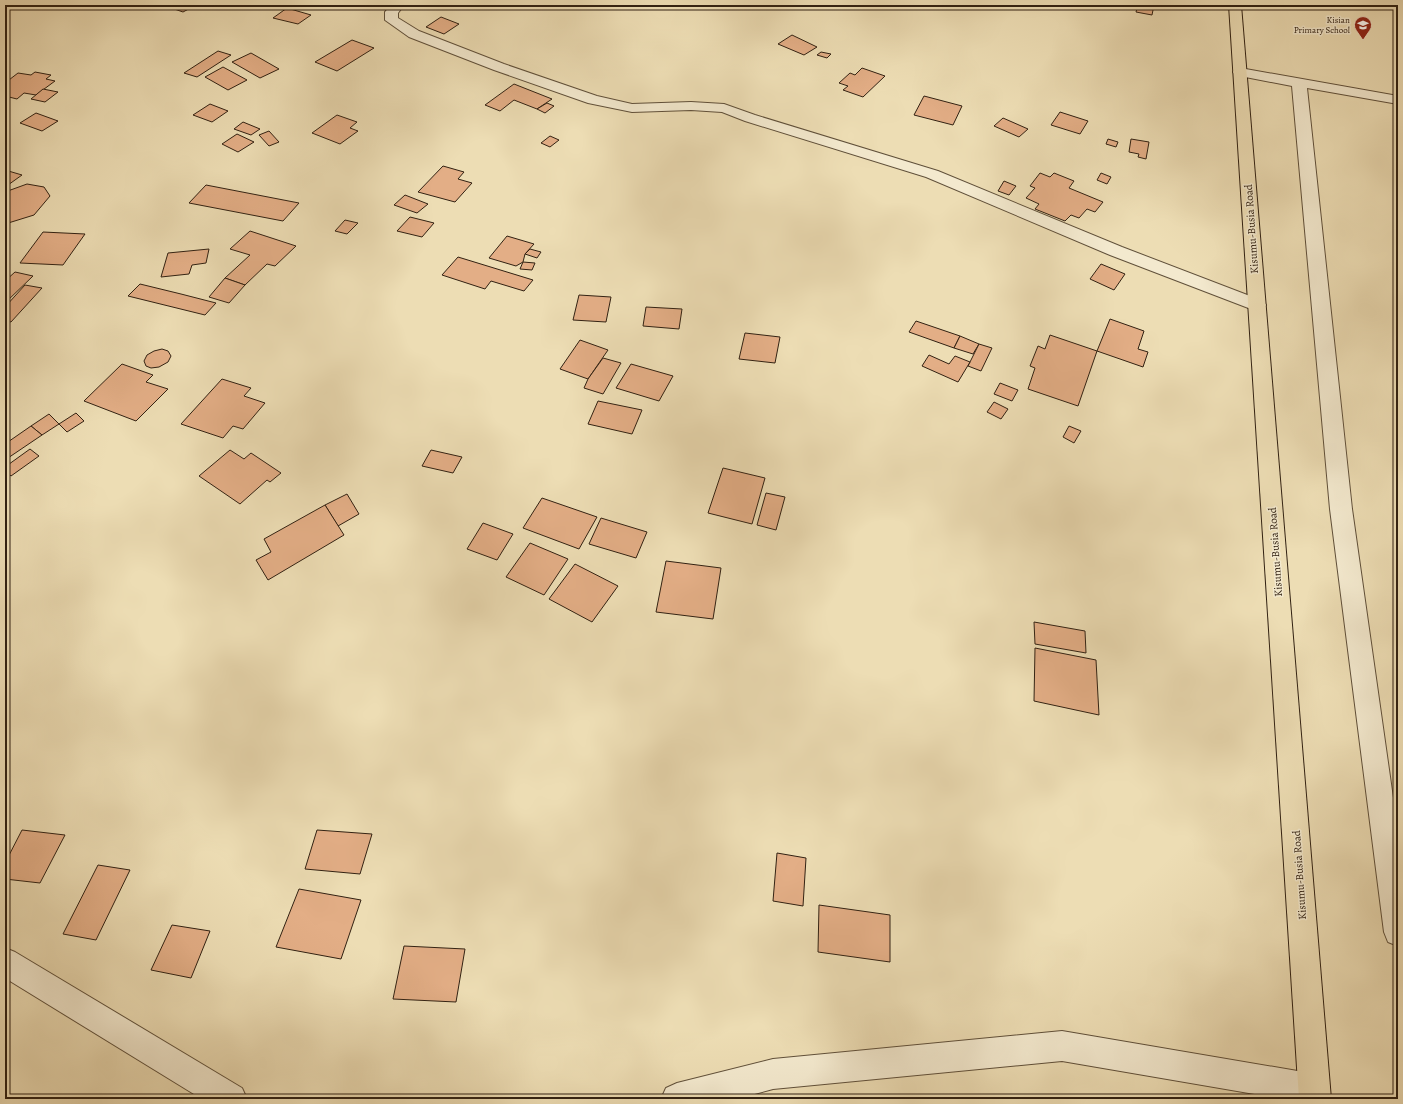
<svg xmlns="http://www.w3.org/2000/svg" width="1403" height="1104" font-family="Alegreya,serif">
	<rect width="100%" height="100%" fill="#edddb4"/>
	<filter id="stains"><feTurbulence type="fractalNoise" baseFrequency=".005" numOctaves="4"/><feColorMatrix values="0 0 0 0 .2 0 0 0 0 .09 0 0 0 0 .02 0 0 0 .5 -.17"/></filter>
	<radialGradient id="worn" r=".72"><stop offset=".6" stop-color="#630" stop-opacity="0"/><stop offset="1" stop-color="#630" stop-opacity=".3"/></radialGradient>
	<g fill="#e3ae86" stroke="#312112">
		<polygon points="163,5 196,5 183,12"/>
		<polygon points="1138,5 1154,5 1152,15 1136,12"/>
		<polygon points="287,8 311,15 298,24 273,18"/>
		<polygon points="441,17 459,24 444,34 426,27"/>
		<polygon points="792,35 817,47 804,55 778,44"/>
		<polygon points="352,40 374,48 337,71 315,62"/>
		<polygon points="218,51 231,55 197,77 184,73"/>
		<polygon points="821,52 831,54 827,58 817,55"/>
		<polygon points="251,53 279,69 260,78 232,62"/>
		<polygon points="223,67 247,80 228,90 205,77"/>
		<polygon points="862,68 885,76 863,97 843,90 848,86 839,83 850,73 855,75"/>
		<polygon points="35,72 51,75 46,79 55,81 36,95 24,93 17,99 5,96 5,87 6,86 5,83 18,73 31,75"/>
		<polygon points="514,84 552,99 537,109 514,100 500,111 485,105"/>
		<polygon points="43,89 58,92 45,102 31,99"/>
		<polygon points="924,96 962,106 953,125 914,115"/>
		<polygon points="547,103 554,106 545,113 537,109"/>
		<polygon points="210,104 228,111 212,122 193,115"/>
		<polygon points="1060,112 1088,121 1080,134 1051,125"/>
		<polygon points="36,113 58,121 42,131 20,123"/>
		<polygon points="337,115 357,122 350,128 358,131 340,144 312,133"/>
		<polygon points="1003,118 1028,129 1019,137 994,126"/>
		<polygon points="243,122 260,129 251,135 234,129"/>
		<polygon points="269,131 279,142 269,146 259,135"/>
		<polygon points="237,134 254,142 238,152 222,144"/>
		<polygon points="550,136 559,140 550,147 541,143"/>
		<polygon points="1108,139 1118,142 1116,147 1106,144"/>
		<polygon points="1131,139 1149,142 1146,159 1138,157 1139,154 1129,152"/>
		<polygon points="443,166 464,172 458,179 472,183 455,202 418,192"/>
		<polygon points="5,170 22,175 8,185 5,184"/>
		<polygon points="1040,173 1050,177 1054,173 1074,181 1069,188 1103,202 1095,212 1087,209 1079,218 1071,215 1065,221 1035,209 1039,204 1026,198 1035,188 1030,186"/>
		<polygon points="1101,173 1111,177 1107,184 1097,180"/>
		<polygon points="1004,181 1016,186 1009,195 998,191"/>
		<polygon points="27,184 44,187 50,196 34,215 5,224 5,192"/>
		<polygon points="206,185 299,203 283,221 189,203"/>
		<polygon points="405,195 428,204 417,213 394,205"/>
		<polygon points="410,217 434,223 422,237 397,231"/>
		<polygon points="345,220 358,223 347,234 335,231"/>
		<polygon points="250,231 296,246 275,266 267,264 245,285 225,278 250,255 230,249"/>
		<polygon points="43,232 85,234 63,265 20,263"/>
		<polygon points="507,236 534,244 525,254 523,262 516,266 489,258"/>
		<polygon points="209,249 206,263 192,265 189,274 161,277 168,253"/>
		<polygon points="530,249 541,252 537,258 525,254"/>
		<polygon points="458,257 533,280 524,291 491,281 485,289 442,275"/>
		<polygon points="523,262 535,263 532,270 520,269"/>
		<polygon points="1101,264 1125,274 1114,290 1090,279"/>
		<polygon points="15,272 33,276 5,303 5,281"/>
		<polygon points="225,278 245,285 229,303 209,297"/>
		<polygon points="140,284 181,294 216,303 205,315 128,296"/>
		<polygon points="25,285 42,288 11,322 5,321 5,307"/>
		<polygon points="579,295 611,297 606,322 573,320"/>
		<polygon points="646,307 682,309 679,329 643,326"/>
		<polygon points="1110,319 1144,331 1138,349 1148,352 1143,367 1097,351"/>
		<polygon points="916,321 960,336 954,348 909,332"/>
		<polygon points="745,333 780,337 775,363 739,359"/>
		<polygon points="1050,335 1097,351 1078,406 1028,389 1035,368 1030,366 1038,346 1045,349"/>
		<polygon points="960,336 979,344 973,354 954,348"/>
		<polygon points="580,340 608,350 588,379 560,369"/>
		<polygon points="979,344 992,348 981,371 968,366"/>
		<polygon points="162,349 168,351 171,356 168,362 159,367 151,368 146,366 144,361 147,355 154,351"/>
		<polygon points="929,355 949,364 955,356 970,362 958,382 922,366"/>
		<polygon points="603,358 621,363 603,394 584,388 588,379"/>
		<polygon points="122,364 153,375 146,382 168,389 136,421 84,401"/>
		<polygon points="631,364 673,376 659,401 616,388"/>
		<polygon points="222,379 251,388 244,396 265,403 243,429 233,426 223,438 181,424"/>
		<polygon points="1000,383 1018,390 1012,401 994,394"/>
		<polygon points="598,401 642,410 632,434 588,424"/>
		<polygon points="994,402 1008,409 1001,419 987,412"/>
		<polygon points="76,413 84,421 67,432 59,424"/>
		<polygon points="49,414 59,424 42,435 31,426"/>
		<polygon points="31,426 42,435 5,460 5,444"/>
		<polygon points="1069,426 1081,431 1074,443 1063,437"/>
		<polygon points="30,449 39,456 11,476 5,471 5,467"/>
		<polygon points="230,450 244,459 251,453 281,473 270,482 267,480 240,504 199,476"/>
		<polygon points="431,450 462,457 453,473 422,466"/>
		<polygon points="723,468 765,478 752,524 708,513"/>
		<polygon points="766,493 785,497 776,530 757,525"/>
		<polygon points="347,494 359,514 338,526 325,505"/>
		<polygon points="542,498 597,517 579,549 523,528"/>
		<polygon points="325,505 344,535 268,580 256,560 271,552 264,539"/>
		<polygon points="601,518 647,532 636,558 589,544"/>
		<polygon points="483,523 513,534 497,560 467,549"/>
		<polygon points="530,543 568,559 544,595 506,577"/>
		<polygon points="666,561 721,568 713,619 656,612"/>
		<polygon points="575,564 618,586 592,622 549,599"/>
		<polygon points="1034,622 1085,631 1086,653 1035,644"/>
		<polygon points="1035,648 1096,660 1099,715 1034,701"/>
		<polygon points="22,830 65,835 40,883 5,879 5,863"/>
		<polygon points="317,830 372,834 360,874 305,869"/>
		<polygon points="777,853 806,858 803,906 773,901"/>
		<polygon points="98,865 130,870 96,940 63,934"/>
		<polygon points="299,889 361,900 341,959 276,947"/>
		<polygon points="819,905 890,915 890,962 818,952"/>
		<polygon points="172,925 210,931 191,978 151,970"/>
		<polygon points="404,946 465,949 456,1002 393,999"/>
	</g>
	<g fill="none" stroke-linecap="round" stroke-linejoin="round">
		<g stroke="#60503a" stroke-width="2">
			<g id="street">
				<polygon points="391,5 404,5 398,13 398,18 419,31 504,64 597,96 632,104 691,102 724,104 755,115 938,171 1122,247 1263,301 1266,305 1263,309 1257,311 1251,309 1110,255 926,177 745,121 722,112 691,110 632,112 588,103 494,70 409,37 385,20 385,12"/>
				<polygon points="1240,68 1398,96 1398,104 1307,88 1352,509 1398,833 1398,946 1388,942 1384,932 1330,509 1292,86 1235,75 1233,72 1235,69"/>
				<polygon points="5,948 15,952 242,1088 247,1099 202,1099 5,978"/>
				<polygon points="1062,1031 1315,1074 1326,1078 1330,1089 1326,1099 1283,1099 1062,1061 773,1089 736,1099 661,1099 666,1088 677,1083 773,1059"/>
			</g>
		</g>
		<g stroke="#312112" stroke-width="2">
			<polygon id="highway" points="1229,5 1241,5 1331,1099 1299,1099"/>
		</g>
		<use href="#street" fill="#f3e9ce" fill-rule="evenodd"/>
		<use href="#highway" fill="#edddb4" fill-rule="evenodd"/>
	</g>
	<defs>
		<g id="school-pin" transform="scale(0.9)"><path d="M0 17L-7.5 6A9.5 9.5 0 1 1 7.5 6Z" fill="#8f2418" stroke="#f3e9ce"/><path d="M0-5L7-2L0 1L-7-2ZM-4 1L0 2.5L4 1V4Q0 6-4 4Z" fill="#fff"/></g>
	</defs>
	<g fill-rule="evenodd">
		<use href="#school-pin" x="1363" y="25"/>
	</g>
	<g text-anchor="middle" stroke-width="3" stroke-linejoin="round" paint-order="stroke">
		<g font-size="9" fill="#312112" stroke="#f3e9ce" text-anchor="end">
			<text x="1350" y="23">Kisian<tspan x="1350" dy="10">Primary School</tspan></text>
		</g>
		<g font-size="11" fill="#312112" stroke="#f3e9ce">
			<text transform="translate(1251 229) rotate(-94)" y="4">Kisumu-Busia Road</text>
			<text transform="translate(1275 552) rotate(-94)" y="4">Kisumu-Busia Road</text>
			<text transform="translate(1299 875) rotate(-94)" y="4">Kisumu-Busia Road</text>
		</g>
	</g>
	<rect width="1403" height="1104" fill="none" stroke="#edddb4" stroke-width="20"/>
	<rect x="6" y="6" width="1391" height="1092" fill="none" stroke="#312112" stroke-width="2"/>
	<rect x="10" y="10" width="1383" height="1084" fill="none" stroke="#312112"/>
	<rect width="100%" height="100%" filter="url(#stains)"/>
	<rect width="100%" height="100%" fill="url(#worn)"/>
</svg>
